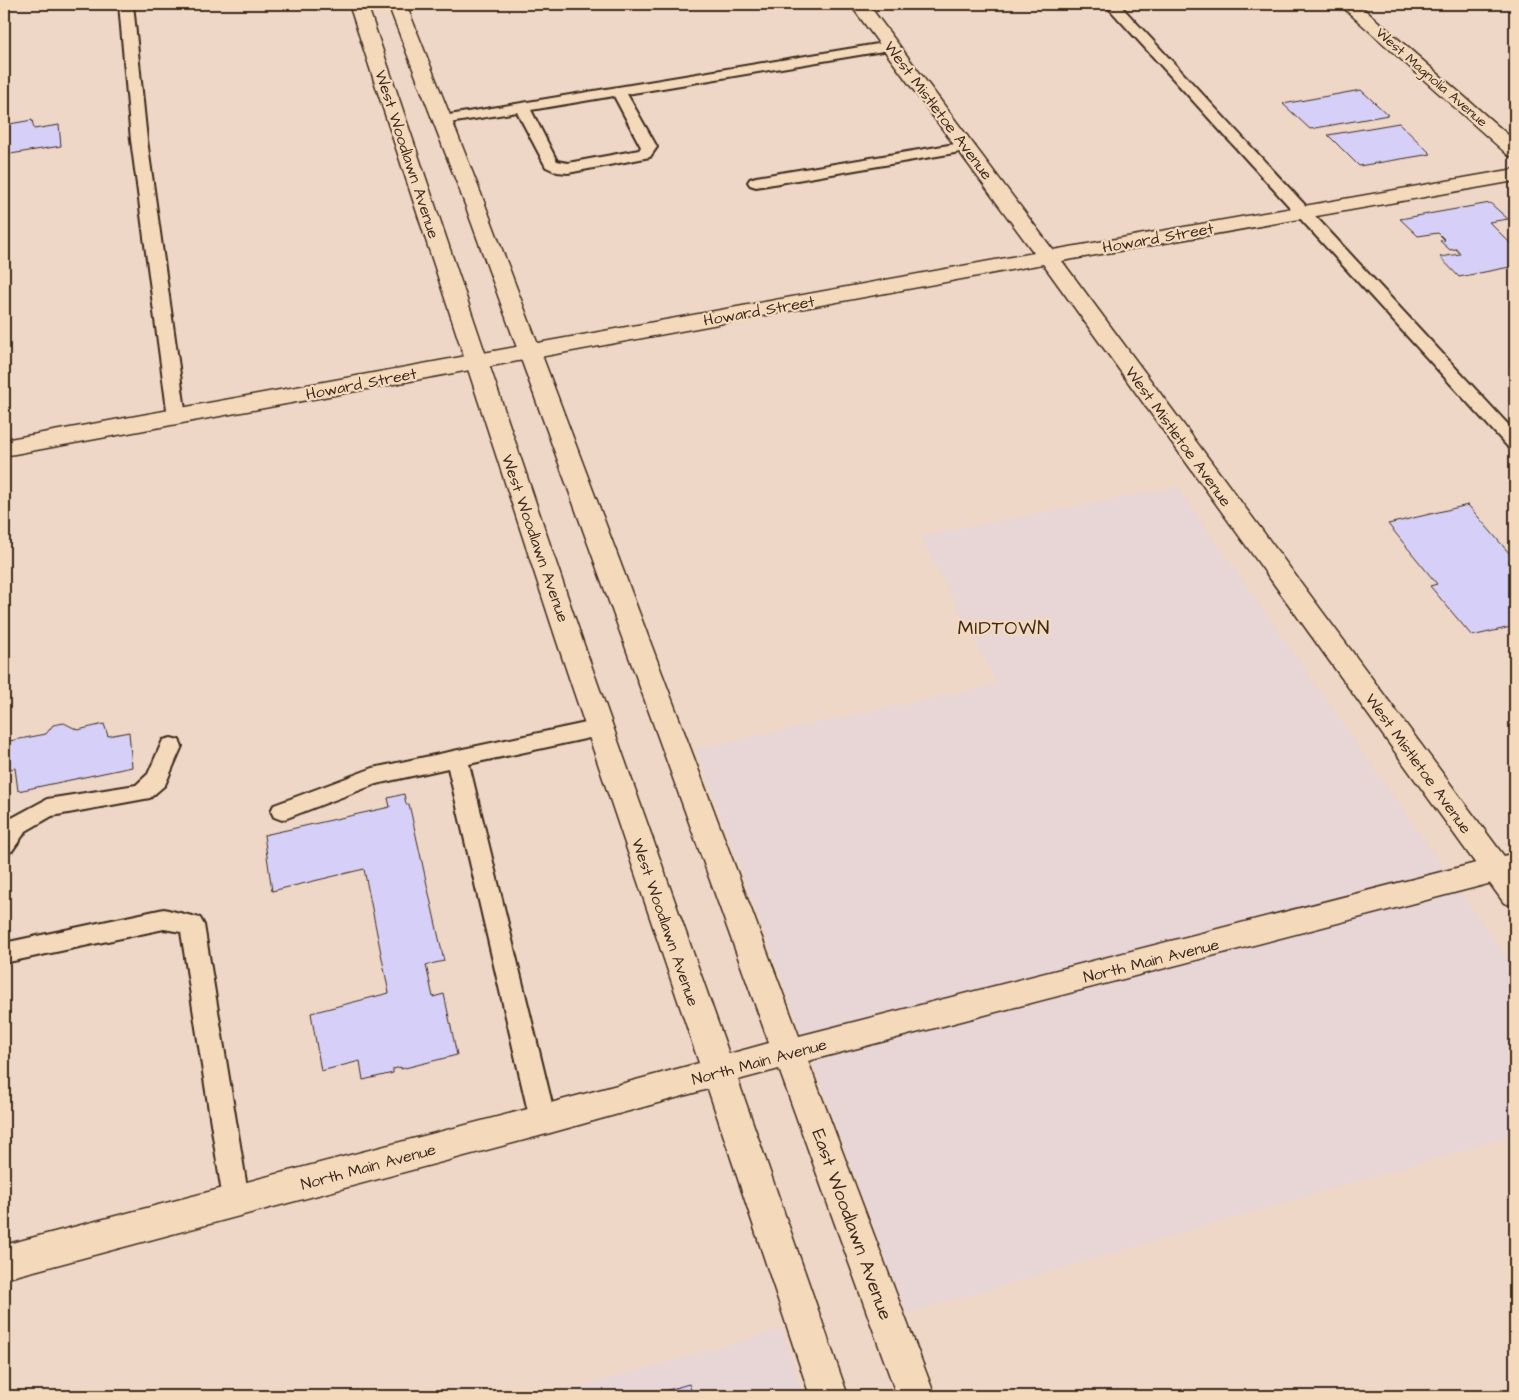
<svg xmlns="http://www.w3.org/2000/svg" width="1519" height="1400" font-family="'Architects Daughter',sans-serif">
	<rect width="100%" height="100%" fill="#efd7c7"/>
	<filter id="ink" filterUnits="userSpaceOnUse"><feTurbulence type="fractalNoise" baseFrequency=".02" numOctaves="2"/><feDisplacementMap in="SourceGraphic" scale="10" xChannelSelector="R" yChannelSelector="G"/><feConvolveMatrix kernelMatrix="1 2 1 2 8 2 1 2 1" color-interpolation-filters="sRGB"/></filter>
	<g filter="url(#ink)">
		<g fill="#e8d5d6">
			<polygon points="1177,487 1515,970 1515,1135 906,1314 696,749 998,684 920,536"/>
			<polygon points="782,1329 803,1396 549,1396"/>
		</g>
		<g fill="#d6d0f8" stroke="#3b2a1e">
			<polygon points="1361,90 1388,115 1310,129 1283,104"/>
			<polygon points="32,120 34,129 59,125 61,146 4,155 4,125"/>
			<polygon points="1399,123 1431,154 1359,166 1328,135"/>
			<polygon points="1490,203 1508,219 1489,222 1511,244 1515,243 1515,266 1459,277 1440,257 1460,254 1456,249 1450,250 1440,241 1445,240 1438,233 1418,236 1400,219"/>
			<polygon points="1468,505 1515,560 1515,626 1472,636 1430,586 1437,584 1388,524"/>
			<polygon points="64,723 78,730 104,724 108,736 129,732 132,767 18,791 15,768 4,770 4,742 46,734 53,725"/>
			<polygon points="404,794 406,804 409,804 444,961 426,965 433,997 444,994 457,1055 401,1069 401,1067 393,1069 393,1073 363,1080 360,1061 321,1071 311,1013 389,993 364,869 272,891 264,835 390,807 388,798"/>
			<polygon points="689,1384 693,1396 647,1396"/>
		</g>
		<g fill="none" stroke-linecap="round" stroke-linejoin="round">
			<g stroke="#3b2a1e" stroke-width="4">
				<g id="lane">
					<polygon points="119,4 133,4 147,140 186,417 183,421 177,423 171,421 168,417 131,140"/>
					<polygon points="1105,4 1119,4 1515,432 1515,449 1508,447"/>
					<path d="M890,42L895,43L897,46L895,49L627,94L657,147L650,157L568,173L557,172L546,167L517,112L443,124L438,123L436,120L438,117L443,116ZM614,96L641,147L639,150L568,163L557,161L531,110Z"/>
					<polygon points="967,142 972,144 975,147 972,150 756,187 750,185 748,182 750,179 756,177"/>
					<polygon points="600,720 608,722 611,728 608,734 469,764 556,1120 552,1128 543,1131 534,1128 530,1120 448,768 376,784 282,820 274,817 271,811 274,805 373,768"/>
					<polygon points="171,738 179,740 182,746 165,785 150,798 52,816 26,831 12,851 4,854 4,828 10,819 47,799 136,785 148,774 163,740"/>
					<polygon points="164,909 200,918 204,925 249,1200 245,1209 236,1212 227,1209 223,1200 181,932 164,929 4,963 4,943"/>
				</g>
			</g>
			<g stroke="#3b2a1e" stroke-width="3">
				<g id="street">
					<polygon points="850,4 868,4 1053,250 1515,169 1515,181 1062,261 1515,871 1515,906 1504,903 1043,264 4,456 4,440 1034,253"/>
					<polygon points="1339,4 1358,4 1515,141 1515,157 1508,155"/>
				</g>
			</g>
			<g stroke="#3b2a1e" stroke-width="3">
				<polygon id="secondary" points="349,4 367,4 583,642 729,1054 769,1043 463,199 388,4 406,4 483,199 799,1036 1515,853 1515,877 808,1061 935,1396 897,1396 779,1069 738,1080 848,1396 810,1396 708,1089 543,1135 4,1279 4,1245 543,1105 699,1063 557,642"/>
			</g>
			<use href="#lane" fill="#f5d9bb" fill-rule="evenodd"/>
			<use href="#street" fill="#f5d9bb" fill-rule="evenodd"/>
			<use href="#secondary" fill="#f5d9bb" fill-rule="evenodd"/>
		</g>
	</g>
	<g text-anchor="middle" stroke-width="4.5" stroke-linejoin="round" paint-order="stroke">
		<g font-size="14" fill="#3b2a1e" stroke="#f5d9bb">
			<text transform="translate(1432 77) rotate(41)" y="5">West Magnolia Avenue</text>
		</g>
		<g font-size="16" fill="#3b2a1e" stroke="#f5d9bb">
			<text transform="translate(939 110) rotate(53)" y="6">West Mistletoe Avenue</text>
			<text transform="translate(408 154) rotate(72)" y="6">West Woodlawn Avenue</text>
			<text transform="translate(1158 237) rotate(-10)" y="6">Howard Street</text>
			<text transform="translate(759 310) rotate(-10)" y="6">Howard Street</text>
			<text transform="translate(361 383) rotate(-11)" y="6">Howard Street</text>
			<text transform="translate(1179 436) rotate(54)" y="6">West Mistletoe Avenue</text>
			<text transform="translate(536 538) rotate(71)" y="6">West Woodlawn Avenue</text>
			<text transform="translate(1419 763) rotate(54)" y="6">West Mistletoe Avenue</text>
			<text transform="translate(666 922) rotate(71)" y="6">West Woodlawn Avenue</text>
			<text transform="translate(1151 960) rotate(-14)" y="6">North Main Avenue</text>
			<text transform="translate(759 1061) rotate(-15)" y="6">North Main Avenue</text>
			<text transform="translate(368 1166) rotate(-15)" y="6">North Main Avenue</text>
		</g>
		<g font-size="19" letter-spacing="1" fill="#3b2a1e" stroke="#f5d9bb">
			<text x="1004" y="634">MIDTOWN</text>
		</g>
		<g font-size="19" fill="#3b2a1e" stroke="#f5d9bb">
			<text transform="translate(853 1224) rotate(70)" y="7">East Woodlawn Avenue</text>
		</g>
	</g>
	<rect width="1519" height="1400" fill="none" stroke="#f5d9bb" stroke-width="20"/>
	<rect x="10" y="10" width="1499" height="1380" fill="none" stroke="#3b2a1e" stroke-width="2" filter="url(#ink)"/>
</svg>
